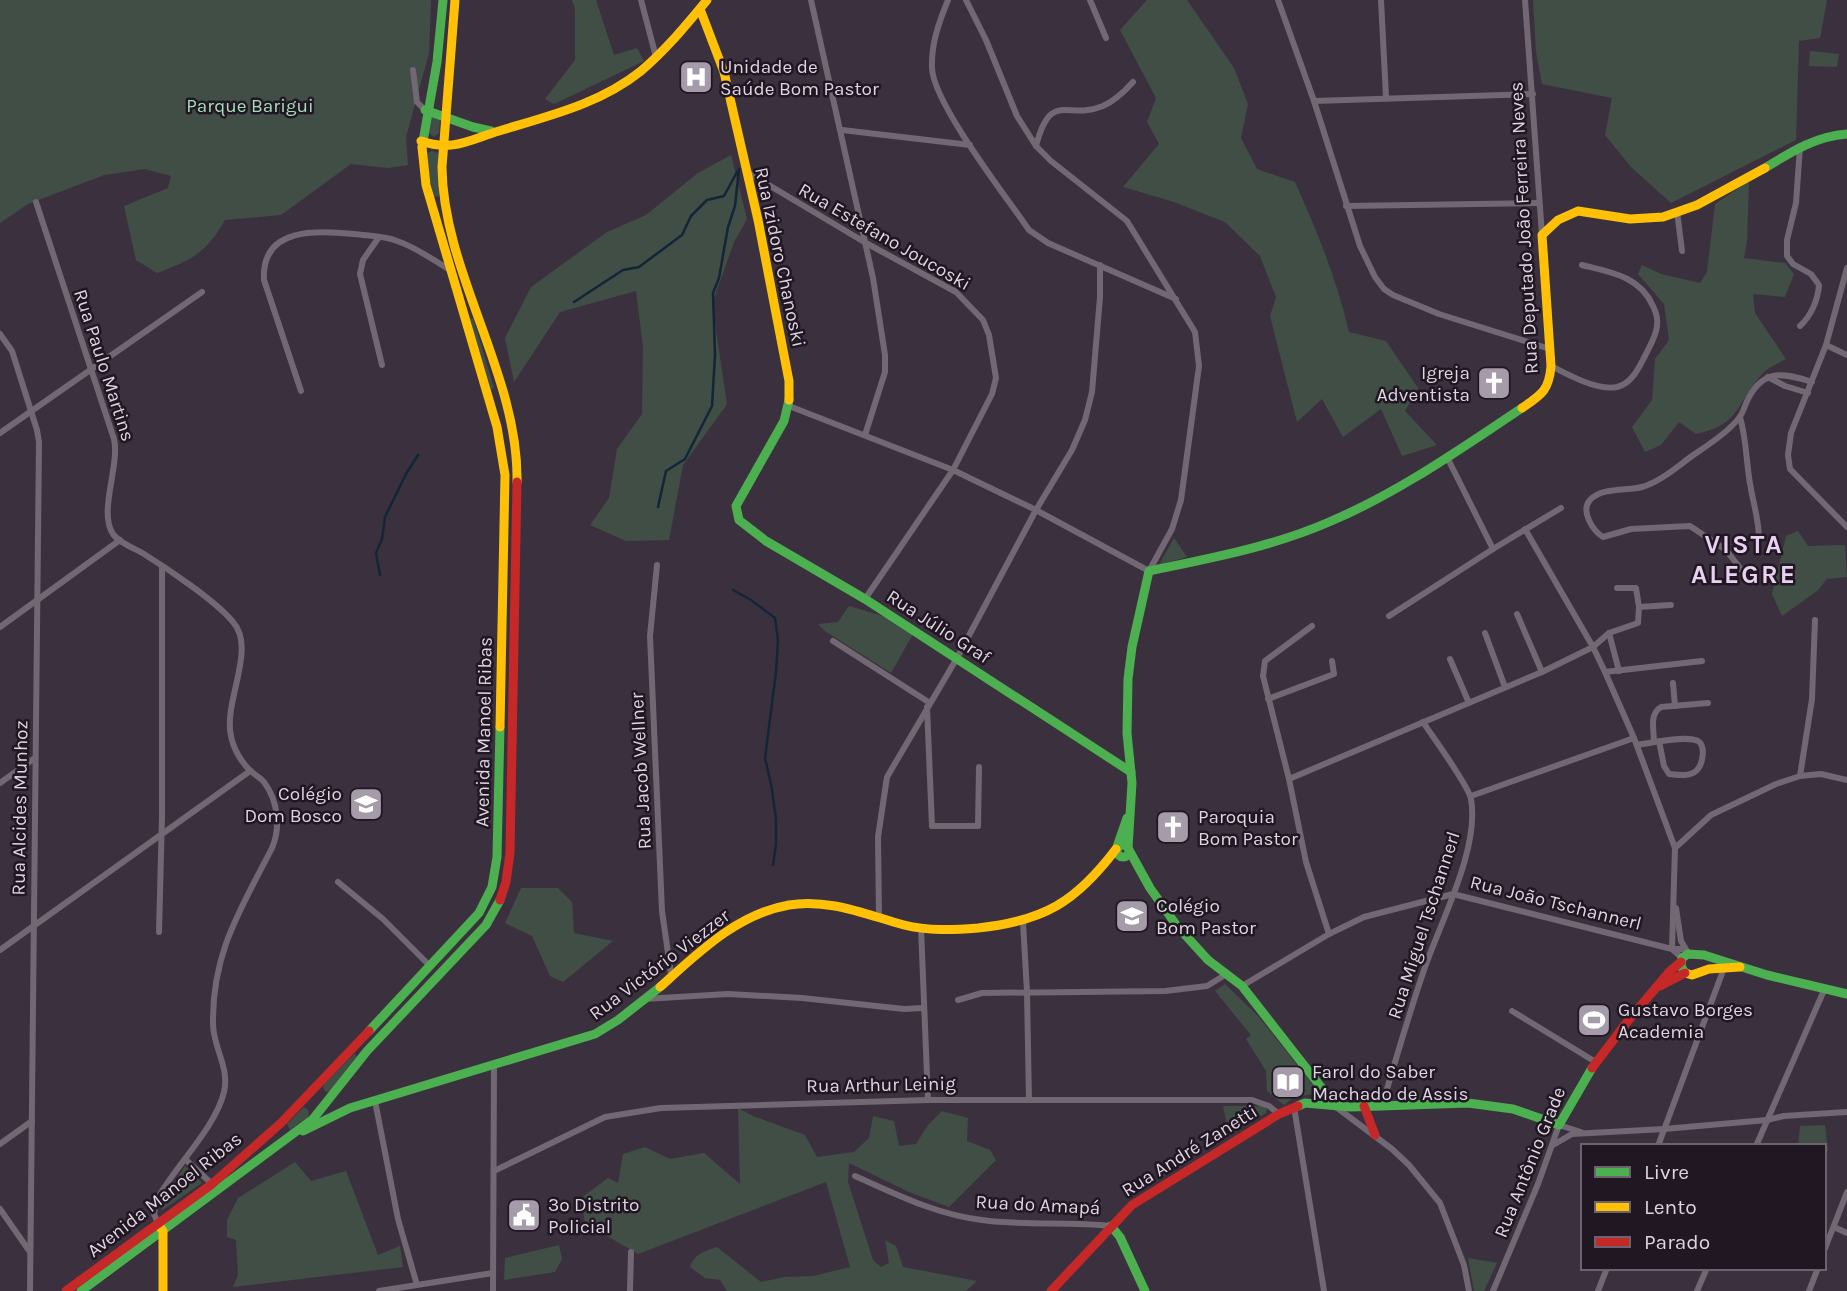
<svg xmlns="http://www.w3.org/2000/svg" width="1847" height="1291" font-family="Karla,sans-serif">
	<rect width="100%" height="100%" fill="#3b313e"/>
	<g fill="#404e46">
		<path d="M0,0H431L429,53L406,137L408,165L388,168L351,164L281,215L225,220C206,253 192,260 157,273L136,260L124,206L168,188L171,176L145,169L104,175L28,204L0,223Z"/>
		<polygon points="572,0 596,0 614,55 637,48 644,61 554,104 545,99 575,60 575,9"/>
		<path d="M1147,0H1187L1234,68L1248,104L1241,138L1257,169L1295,182C1317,231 1337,280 1349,332L1386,341L1418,388L1405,411L1437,445L1402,456L1381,409L1343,437L1322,399L1297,422L1270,316L1276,297L1260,256L1225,222L1171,201L1123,187L1159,144L1147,122L1156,98L1120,30Z"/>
		<polygon points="1533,0 1827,0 1820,38 1799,41 1796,140 1671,203 1631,167 1605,135 1612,98 1542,84 1536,52"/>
		<polygon points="1810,51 1839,54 1837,67 1809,66"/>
		<polygon points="431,116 438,116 440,119 439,133 434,137 429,133 428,123"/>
		<polygon points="432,151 438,153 439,196 434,197 429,174 427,153"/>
		<polygon points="731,155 747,219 734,242 712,304 727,404 683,465 669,540 626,541 590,525 609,498 617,449 642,414 643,347 636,291 560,312 514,382 505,338 531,287 607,232 646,215 698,173"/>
		<path d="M1749,181L1747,241L1744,258L1785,263L1794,274L1785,297L1753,294L1755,313L1786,359C1779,363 1769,367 1763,373C1735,404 1742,424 1696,434L1679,422L1661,445L1645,452L1632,427L1652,400L1655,359L1669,340L1664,304L1638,274L1642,265L1661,274L1700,283L1707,272L1715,204Z"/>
		<polygon points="473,318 494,388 491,389 470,319"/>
		<polygon points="1798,531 1808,546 1845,545 1847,577 1827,579 1817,591 1782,616 1772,594 1786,536"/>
		<polygon points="1174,538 1187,557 1159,565"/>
		<polygon points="849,606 886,617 913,634 891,673 825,631 818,624 838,622"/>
		<polygon points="521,888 558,888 572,902 574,933 613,941 563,982 550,976 532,936 505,923"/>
		<polygon points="1225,984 1258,1016 1313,1085 1313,1094 1294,1097 1284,1105 1267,1091 1266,1071 1246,1039 1251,1035 1215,991"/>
		<polygon points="355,1053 356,1057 330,1091 326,1092 323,1088 324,1084"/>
		<polygon points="1223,1106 1262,1106 1267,1109 1266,1113 1229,1134"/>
		<polygon points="304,1107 308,1110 309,1116 290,1130 287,1124"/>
		<path d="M738,1108L753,1116L805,1135L817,1157L854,1152L869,1138L873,1116L894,1121L899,1146L916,1144L928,1125L942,1111L968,1118L967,1141L990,1150L996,1160L949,1207L909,1192L849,1163L848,1182L873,1260L881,1267L889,1263L885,1240L896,1246L903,1267L977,1281L966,1291H727L720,1280L705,1278L690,1267C694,1254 705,1251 717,1247L761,1282L785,1277L813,1276L850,1267L826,1182L638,1254L585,1223L581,1198L608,1178L618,1183L623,1154L645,1147L670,1159L704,1153L740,1184Z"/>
		<polygon points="1825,1125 1828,1150 1824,1159 1824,1146 1798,1146 1800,1126"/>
		<polygon points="295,1162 311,1181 346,1171 378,1255 400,1246 403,1267 233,1287 238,1275 236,1240 227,1237 227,1220 238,1198"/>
		<polygon points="185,1166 202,1183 161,1211 164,1197"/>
		<polygon points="559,1245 562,1259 555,1272 504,1280 505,1258"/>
		<polygon points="1468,1258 1497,1263 1484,1291 1474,1291"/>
	</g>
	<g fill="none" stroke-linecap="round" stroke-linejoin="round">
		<g stroke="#142538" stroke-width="2.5">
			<polyline points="574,302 623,270 639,267 682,235 691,216 707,200 724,196 737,172"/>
			<polyline points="658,507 666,471 685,459 712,406 715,355 713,293 719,278 728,227 735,206 739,169"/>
			<polyline points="380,575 376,553 382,539 385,517 406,474 418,455"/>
			<polyline points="733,590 751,600 775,618 778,640 776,672 765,758 771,784 776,819 776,844 773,865"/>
		</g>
		<g stroke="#716874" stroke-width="6">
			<polyline points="641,0 656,57"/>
			<polyline points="811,0 873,278 885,355 885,372 865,435"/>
			<path d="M948,0C939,22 931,44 932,68C933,101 1000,189 1022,220L1029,230L1048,243L1176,299"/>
			<polyline points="1090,0 1106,38"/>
			<polyline points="1278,0 1314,101 1360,246 1375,277 1384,289 1393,295 1439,314 1550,349"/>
			<polyline points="1381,0 1386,97"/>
			<polyline points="1525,0 1542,235"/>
			<polyline points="413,70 417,102 425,110"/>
			<polyline points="1314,101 1533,94"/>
			<polyline points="842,130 970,145"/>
			<path d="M1036,146C1051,89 1067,121 1103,106C1114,101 1125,91 1133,82"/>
			<polyline points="747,172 866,243 956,292 983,320 989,335 996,378 992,394 953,470 865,599"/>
			<path d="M36,202L114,439C120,466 98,512 113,534C119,543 134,548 144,554C168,569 216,601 233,622C257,649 223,702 231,736C233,748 242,764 252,772C256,776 261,778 264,782C278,801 281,827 272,848C241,909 212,952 213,1024C213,1047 230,1068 224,1092C215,1129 174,1167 156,1201L154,1214L158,1223"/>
			<polyline points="1346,206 1539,203"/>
			<polyline points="1677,211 1682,251"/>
			<polyline points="379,237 363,260 360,274 382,365"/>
			<polyline points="1847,268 1826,345 1791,433 1788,455 1790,469 1847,527"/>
			<path d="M1800,326C1811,316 1818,300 1819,285L1811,274L1793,264L1787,256V240L1796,203L1800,147"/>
			<polyline points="0,334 12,351 37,430 39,442 30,1291"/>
			<polyline points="1826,345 1847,355"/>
			<path d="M1551,366C1568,375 1598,391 1617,387C1632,383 1638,369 1645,356C1649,347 1656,337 1657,326C1658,320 1656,312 1653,306C1640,276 1610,272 1582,265"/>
			<polyline points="1768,377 1785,386 1808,393"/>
			<path d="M301,391L264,280C261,226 318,231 354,234C369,236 384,236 397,241C416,247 433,260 450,270"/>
			<polyline points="789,406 953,470 1036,510 1149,571 1172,529 1181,500 1199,366 1195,332 1127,221 1051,161 1036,146 1017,116 986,40 966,0"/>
			<path d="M1740,417C1747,441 1746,465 1751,489C1754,506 1759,521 1759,539"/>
			<polyline points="0,433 202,292"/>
			<polyline points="1447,457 1493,549"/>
			<polyline points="1525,529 1593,647 1605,672 1634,738 1675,848 1672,949 1682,958"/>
			<polyline points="657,565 650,636 662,911 671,974"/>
			<path d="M1747,577L1726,550L1690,526L1631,529L1603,537C1593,531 1580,511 1590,500C1602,487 1627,491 1642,487C1660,482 1678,466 1692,456C1708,445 1727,433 1739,418C1743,413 1745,405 1748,399C1764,368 1784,373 1812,382"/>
			<polyline points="1617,588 1636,588 1639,607 1638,623 1609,633 1619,671"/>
			<polyline points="1639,607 1671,605"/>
			<polyline points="1517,614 1542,672"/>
			<polyline points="1389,616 1493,549 1561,508"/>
			<polyline points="1312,626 1265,661 1263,676 1289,779 1306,862 1329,934"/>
			<polyline points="0,627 120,540"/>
			<polyline points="1485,633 1505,687"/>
			<polyline points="833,641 930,703"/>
			<polyline points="1450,659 1469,703"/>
			<polyline points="1605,672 1702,661"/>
			<polyline points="1673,683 1675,706"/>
			<polyline points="1268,699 1334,674 1332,661"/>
			<polyline points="927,707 932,826 978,826 979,767"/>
			<path d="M1654,742C1654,730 1649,714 1661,707L1708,703"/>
			<path d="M1637,745C1649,743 1687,735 1698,741C1706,746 1703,765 1696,771C1689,777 1678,775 1669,774L1664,766L1659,741"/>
			<polyline points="1800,776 1812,699 1815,620"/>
			<polyline points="1289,779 1542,672 1593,647 1609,633"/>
			<polyline points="0,783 35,758"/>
			<polyline points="1471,796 1634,738"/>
			<polyline points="1675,848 1711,815 1776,784 1800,776 1821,774 1847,780"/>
			<polyline points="338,882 383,919 430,966"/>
			<polyline points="1676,908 1681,941 1687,951"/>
			<polyline points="879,917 878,837 887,777 957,658 1036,510 1072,450 1085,420 1092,392 1100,297 1100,265"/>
			<polyline points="1023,922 1027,992 1029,1100"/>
			<polyline points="921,928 928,1100"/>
			<polyline points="159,932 162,816 162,566"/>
			<polyline points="0,950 250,771"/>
			<polyline points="1242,986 1329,934 1364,917 1453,894 1672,949 1685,949"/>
			<polyline points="644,999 728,994 802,998 904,1009 923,1008"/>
			<polyline points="958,1000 982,993 1165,991 1207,986 1225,975"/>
			<polyline points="1512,1011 1594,1061"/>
			<polyline points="375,1101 398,1219 417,1285"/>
			<path d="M1382,1106C1395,1062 1408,1017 1423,973C1439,924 1480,850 1471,799C1469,786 1432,736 1423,722"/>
			<polyline points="1294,1107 1324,1291"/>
			<polyline points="1336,1107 1392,1149 1409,1165 1440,1203 1464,1265 1469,1291"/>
			<polyline points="0,1144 32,1121"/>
			<polyline points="1553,1145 1572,1134 1664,1129 1767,1120 1784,1116 1847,1112"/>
			<polyline points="1658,1146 1724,968"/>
			<polyline points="1756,1146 1825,988"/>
			<polyline points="185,1159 212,1184"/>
			<polyline points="494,1171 605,1117 661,1108 928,1100 1252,1100 1269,1106 1279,1114"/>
			<path d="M855,1176C896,1194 937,1215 982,1220C1025,1226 1068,1221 1111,1226"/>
			<polyline points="0,1209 30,1252"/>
			<polyline points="1834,1227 1847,1233"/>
			<polyline points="1824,1251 1847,1192"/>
			<polyline points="379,1291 493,1273"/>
			<polyline points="493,1291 494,1065"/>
			<polyline points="630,1291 631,1252"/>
			<polyline points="1493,1291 1538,1184 1559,1125 1581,1132"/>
			<polyline points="1598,1291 1607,1268"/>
			<polyline points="1697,1291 1707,1268"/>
			<polyline points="1809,1291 1818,1268"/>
		</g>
		<g stroke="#4caf50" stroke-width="9">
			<polyline points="425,110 473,127 491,131"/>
			<polyline points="422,147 437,62 443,0"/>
			<path d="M1765,168C1791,152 1816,136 1847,134"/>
			<polyline points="789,400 784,421 736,506 739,520 766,541 865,599 1131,772"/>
			<circle cx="1123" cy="851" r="6"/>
			<polyline points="1117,847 1127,818"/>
			<path d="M1128,848L1132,783L1127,733L1128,679L1132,647L1149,571C1210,558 1272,547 1329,522C1398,493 1460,449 1522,408"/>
			<polyline points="1129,850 1150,888 1177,926 1208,960 1242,986 1335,1105"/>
			<polyline points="1685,973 1681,966 1682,958 1688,954 1704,955 1767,975 1847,994"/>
			<polyline points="369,1031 479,913 492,887 497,857 500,727"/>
			<polyline points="1298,1106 1305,1103 1351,1107 1468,1103 1513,1109 1559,1125 1592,1068"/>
			<polyline points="303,1131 350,1108 595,1034 618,1020 660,987"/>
			<polyline points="1111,1226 1120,1237 1145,1291"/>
			<polyline points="81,1291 313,1119 367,1051 486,925 500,900"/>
		</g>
		<g stroke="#ffc107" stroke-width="9">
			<path d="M455,0L442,167C443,273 519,375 517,482"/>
			<polyline points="700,9 724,72 758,220 789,381 789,400"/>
			<path d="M421,141C452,152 469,140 499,131C548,116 600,104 641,71C666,50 686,25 707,0"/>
			<polyline points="422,147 426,185 497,427 505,475 500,727"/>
			<path d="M1522,408C1541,395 1549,391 1551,366L1542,235L1558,220L1578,211L1630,219L1663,217L1697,205L1765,168"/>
			<polyline points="1685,973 1692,975 1709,969 1740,967"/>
			<path d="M660,987C698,953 737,914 789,905C828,898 867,915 904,925C928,931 953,930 978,928C1044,921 1076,902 1116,849"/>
			<polyline points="160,1227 163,1231 163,1291"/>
		</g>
		<g stroke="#c62828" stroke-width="9">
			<polyline points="500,900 506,882 510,853 517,482"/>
			<polyline points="1660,986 1685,973"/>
			<polyline points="1592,1068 1627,1022 1670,971 1681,962"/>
			<polyline points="1364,1106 1375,1135"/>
			<polyline points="66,1291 212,1184 281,1123 369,1031"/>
			<polyline points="1051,1291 1132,1205 1279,1114 1298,1106"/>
		</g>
	</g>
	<defs>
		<g id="hospital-square" transform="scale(1.75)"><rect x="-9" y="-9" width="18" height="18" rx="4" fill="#a69ba9" stroke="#201722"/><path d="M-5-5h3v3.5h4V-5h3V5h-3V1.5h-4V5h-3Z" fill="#fff"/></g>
		<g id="church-square" transform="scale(1.75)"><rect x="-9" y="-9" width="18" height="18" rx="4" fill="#a69ba9" stroke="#201722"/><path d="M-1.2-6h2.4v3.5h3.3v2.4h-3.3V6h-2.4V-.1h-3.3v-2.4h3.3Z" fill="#fff"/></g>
		<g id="school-square" transform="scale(1.75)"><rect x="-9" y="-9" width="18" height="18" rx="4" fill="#a69ba9" stroke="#201722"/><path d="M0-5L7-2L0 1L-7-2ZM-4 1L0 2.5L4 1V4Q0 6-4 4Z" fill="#fff"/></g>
		<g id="university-square" transform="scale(1.75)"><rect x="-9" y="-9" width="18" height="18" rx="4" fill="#a69ba9" stroke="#201722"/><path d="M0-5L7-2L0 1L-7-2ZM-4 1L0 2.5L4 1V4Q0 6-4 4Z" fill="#fff"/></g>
		<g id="stadium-square" transform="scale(1.75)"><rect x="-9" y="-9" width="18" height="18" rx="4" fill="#a69ba9" stroke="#201722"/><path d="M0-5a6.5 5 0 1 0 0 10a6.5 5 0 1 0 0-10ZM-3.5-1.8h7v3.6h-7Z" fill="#fff"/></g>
		<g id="library-square" transform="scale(1.75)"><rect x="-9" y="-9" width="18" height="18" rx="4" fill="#a69ba9" stroke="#201722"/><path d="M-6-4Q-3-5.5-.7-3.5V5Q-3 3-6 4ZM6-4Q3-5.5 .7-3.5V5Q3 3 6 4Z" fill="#fff"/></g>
		<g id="civic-square" transform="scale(1.75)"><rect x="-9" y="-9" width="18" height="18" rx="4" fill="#a69ba9" stroke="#201722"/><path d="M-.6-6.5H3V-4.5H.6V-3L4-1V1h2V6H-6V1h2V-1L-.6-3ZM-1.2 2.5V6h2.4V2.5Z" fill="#fff"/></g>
	</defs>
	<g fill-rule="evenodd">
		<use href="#hospital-square" x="696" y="77"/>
		<use href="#church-square" x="1494" y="383"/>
		<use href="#school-square" x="366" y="804"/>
		<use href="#church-square" x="1173" y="827"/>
		<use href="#university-square" x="1132" y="916"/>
		<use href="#stadium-square" x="1594" y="1020"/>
		<use href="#library-square" x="1288" y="1082"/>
		<use href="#civic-square" x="524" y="1215"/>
	</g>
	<g text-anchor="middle" stroke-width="5" stroke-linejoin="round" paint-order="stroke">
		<g font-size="19" fill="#dfd4e3" stroke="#201722" text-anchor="start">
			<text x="720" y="73">Unidade de<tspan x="720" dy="22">Saúde Bom Pastor</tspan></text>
			<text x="1470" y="379" text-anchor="end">Igreja<tspan x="1470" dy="22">Adventista</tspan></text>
			<text x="342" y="800" text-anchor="end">Colégio<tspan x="342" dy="22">Dom Bosco</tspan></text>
			<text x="1198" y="823">Paroquia<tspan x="1198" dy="22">Bom Pastor</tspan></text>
			<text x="1156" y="912">Colégio<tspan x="1156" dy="22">Bom Pastor</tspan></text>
			<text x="1618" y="1016">Gustavo Borges<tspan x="1618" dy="22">Academia</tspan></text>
			<text x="1312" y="1078">Farol do Saber<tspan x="1312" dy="22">Machado de Assis</tspan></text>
			<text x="548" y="1211">3º Distrito<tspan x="548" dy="22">Policial</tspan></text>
		</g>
		<g font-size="19" fill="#a5ddba" stroke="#201722">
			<text x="250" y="112">Parque Barigui</text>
		</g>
		<g font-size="19" fill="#dfd4e3" stroke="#201722">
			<text transform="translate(1523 228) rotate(-93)" y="7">Rua Deputado João Ferreira Neves</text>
			<text transform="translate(885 236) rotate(30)" y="7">Rua Estefano Joucoski</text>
			<text transform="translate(781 257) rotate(78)" y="7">Rua Izidoro Chanoski</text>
			<text transform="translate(105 365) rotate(72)" y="7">Rua Paulo Martins</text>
			<text transform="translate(939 626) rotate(33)" y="7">Rua Júlio Graf</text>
			<text transform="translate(483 732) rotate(-89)" y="7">Avenida Manoel Ribas</text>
			<text transform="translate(640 771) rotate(-93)" y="7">Rua Jacob Wellner</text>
			<text transform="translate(19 808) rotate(-89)" y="7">Rua Alcides Munhoz</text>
			<text transform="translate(1556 902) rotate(14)" y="7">Rua João Tschannerl</text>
			<text transform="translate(1423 925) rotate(-72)" y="7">Rua Miguel Tschannerl</text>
			<text transform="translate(659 964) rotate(-37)" y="7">Rua Victório Viezzer</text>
			<text transform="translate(881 1084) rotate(-1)" y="7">Rua Arthur Leinig</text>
			<text transform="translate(1189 1150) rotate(-32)" y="7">Rua André Zanetti</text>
			<text transform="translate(1529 1162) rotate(-68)" y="7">Rua Antônio Grade</text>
			<text transform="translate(164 1194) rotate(-38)" y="7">Avenida Manoel Ribas</text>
			<text transform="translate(1038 1204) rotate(3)" y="7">Rua do Amapá</text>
		</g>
		<g font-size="26" font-weight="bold" letter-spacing="2" fill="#e9d1f1" stroke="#201722">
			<text x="1744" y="553">VISTA<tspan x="1744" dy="30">ALEGRE</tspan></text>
		</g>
	</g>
	<rect x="1581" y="1144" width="245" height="126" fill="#201722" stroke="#6c636f" stroke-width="2"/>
	<rect x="1595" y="1167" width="35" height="10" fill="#4caf50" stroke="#6c636f" stroke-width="2"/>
	<text x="1644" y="1179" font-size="21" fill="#dfd4e3">Livre</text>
	<rect x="1595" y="1202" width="35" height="10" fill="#ffc107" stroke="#6c636f" stroke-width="2"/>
	<text x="1644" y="1214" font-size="21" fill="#dfd4e3">Lento</text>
	<rect x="1595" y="1237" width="35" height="10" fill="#c62828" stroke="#6c636f" stroke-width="2"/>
	<text x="1644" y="1249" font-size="21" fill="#dfd4e3">Parado</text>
</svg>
